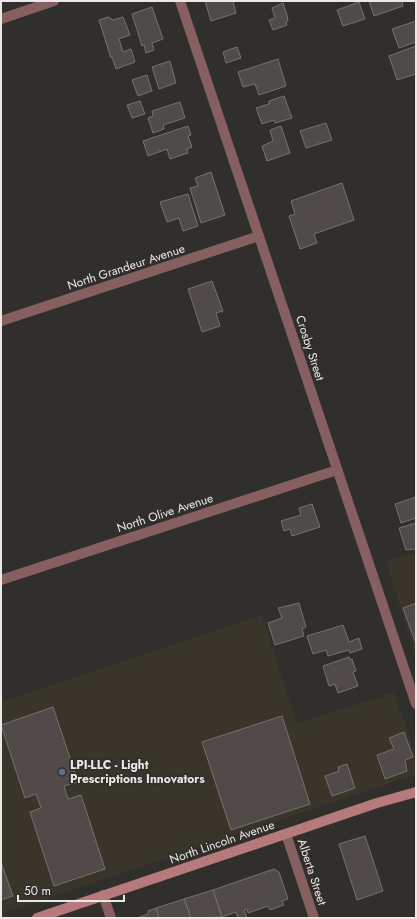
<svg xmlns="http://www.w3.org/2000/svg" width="417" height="919" font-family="Jost,sans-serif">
	<rect width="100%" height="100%" fill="#312f2b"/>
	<g fill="#3a352b">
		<polygon points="416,552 416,657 386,562"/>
		<polygon points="262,615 297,723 394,693 416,755 416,774 1,914 1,702"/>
	</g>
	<g fill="#504a48" stroke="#77716e">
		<polygon points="205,1 233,1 236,13 211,21"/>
		<polygon points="369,1 402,1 403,6 374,16"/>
		<polygon points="359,2 365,19 343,26 337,10"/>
		<polygon points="283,3 287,15 288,21 286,22 287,25 273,30 269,20 275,18 272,8"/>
		<polygon points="152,7 163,39 152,43 154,50 146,53 144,45 142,46 132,14"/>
		<polygon points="108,17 113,20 123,17 130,35 119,39 123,52 131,49 135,62 116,69 112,57 111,58 99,20"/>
		<polygon points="416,21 416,42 399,48 392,29"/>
		<polygon points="416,46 416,74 397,80 389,56"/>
		<polygon points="237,47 241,58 226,63 223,52"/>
		<polygon points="278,59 286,86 259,95 255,84 243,87 238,72"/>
		<polygon points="170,61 176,83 159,89 152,67"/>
		<polygon points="147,75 152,91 138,96 132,80"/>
		<polygon points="284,96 292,118 275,123 274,120 262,124 256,108 269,104 269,101"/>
		<polygon points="140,101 145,114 132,118 127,105"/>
		<polygon points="180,102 185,118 163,125 164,129 153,133 148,118 153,116 152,111"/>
		<polygon points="326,123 332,140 306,148 300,131"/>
		<polygon points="188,126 191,135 188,136 192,147 187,149 188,153 170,159 167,149 148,156 143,141"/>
		<polygon points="281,126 290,153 267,161 262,146 273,141 270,130"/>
		<polygon points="211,172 225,215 201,223 190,188 198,186 195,178"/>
		<polygon points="342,183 354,220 314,234 317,243 300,249 289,216 295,214 291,201"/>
		<polygon points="188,194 198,226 183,231 179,218 167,222 160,202"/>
		<polygon points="212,281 223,311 216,313 220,326 202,332 188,289"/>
		<polygon points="416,497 416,518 401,523 395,504"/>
		<polygon points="312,504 320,527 292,536 290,529 284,531 281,521 301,515 299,508"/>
		<polygon points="416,523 416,549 406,550 399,528"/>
		<polygon points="299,603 306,627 302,629 304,636 275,645 268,623 282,618 278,608"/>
		<polygon points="416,603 416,644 403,608"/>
		<polygon points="343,625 349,642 359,638 362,649 350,653 349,650 328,656 326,650 313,654 307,636"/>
		<polygon points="349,657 350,660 352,659 356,671 353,672 358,686 338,693 335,684 329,686 323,666"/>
		<polygon points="53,707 78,782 64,786 68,799 81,795 105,869 54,886 30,812 41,808 36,794 25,798 1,725"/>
		<polygon points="282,716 310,804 231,830 202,742"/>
		<polygon points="404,732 413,757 405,760 407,771 385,779 377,755 394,749 389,738"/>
		<polygon points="347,764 355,788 332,796 325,776 339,771 338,767"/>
		<polygon points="365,836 383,891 357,900 339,844"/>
		<polygon points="1,862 13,896 1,900"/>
		<polygon points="274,869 279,872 288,899 282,901 284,905 270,910 268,906 248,913 247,909 244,910 247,918 238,918 236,912 222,917 213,890"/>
		<polygon points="213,890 222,917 191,918 184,899"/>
		<polygon points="184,899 191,918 159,918 156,908"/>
		<polygon points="156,908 159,918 137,918 148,914 148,911"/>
	</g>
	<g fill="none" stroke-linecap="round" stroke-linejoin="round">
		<g stroke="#866060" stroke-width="10">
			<polyline points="180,1 416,704"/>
			<polyline points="1,19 54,1"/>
			<polyline points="1,321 259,236"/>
			<polyline points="1,580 337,470"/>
			<polyline points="286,834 314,918"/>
			<polyline points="103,895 111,918"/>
		</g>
		<polyline stroke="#b67a7b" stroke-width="10" points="37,918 377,803 416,792"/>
	</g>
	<circle fill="#5c6f8a" stroke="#312f2b" stroke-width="1.5" cx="62" cy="772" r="4"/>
	<g text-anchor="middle" stroke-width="3.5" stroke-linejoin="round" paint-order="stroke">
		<g font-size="12" fill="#ebe9e6" stroke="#312f2b">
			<text transform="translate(126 267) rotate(-18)" y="4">North Grandeur Avenue</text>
			<text transform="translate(310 348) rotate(72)" y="4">Crosby Street</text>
			<text transform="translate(165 513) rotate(-18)" y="4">North Olive Avenue</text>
			<text transform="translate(222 842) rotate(-19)" y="4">North Lincoln Avenue</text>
			<text transform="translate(312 872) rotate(72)" y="4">Alberta Street</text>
		</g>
		<g font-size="12" font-weight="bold" fill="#ebe9e6" stroke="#312f2b" text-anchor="start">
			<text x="70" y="769">LPI-LLC - Light<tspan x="70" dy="14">Prescriptions Innovators</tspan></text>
		</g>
	</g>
	<rect width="417" height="919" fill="none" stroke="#ebe9e6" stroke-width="4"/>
	<path d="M18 895v6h106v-6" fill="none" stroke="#ebe9e6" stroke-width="2"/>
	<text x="24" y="895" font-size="12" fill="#ebe9e6" stroke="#312f2b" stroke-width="3" paint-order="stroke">50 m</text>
</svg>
